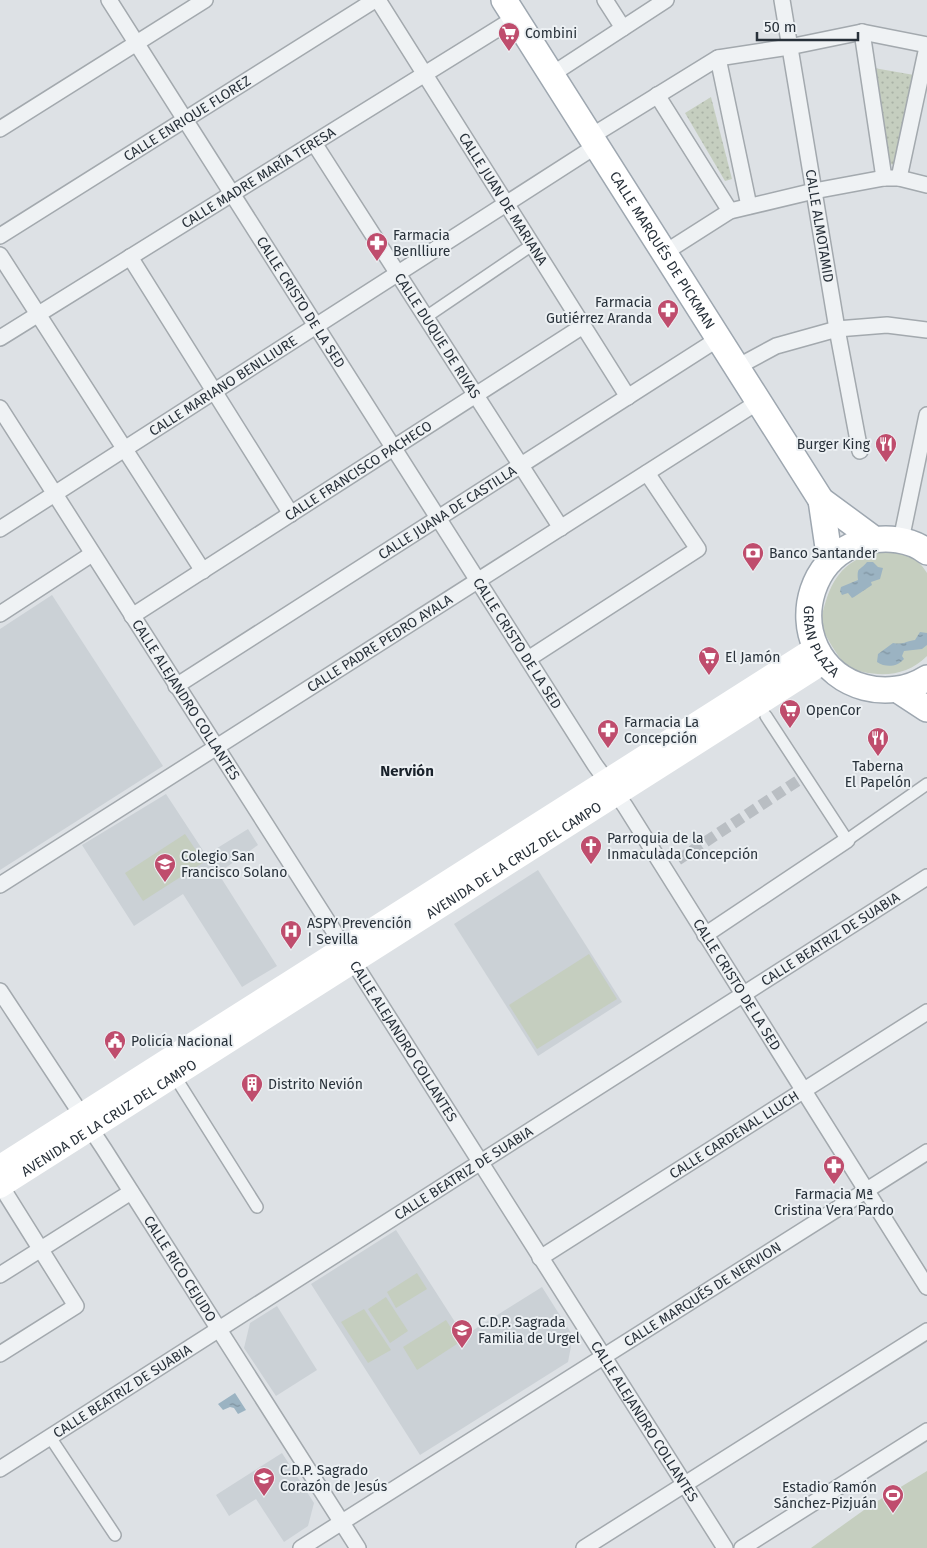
<svg xmlns="http://www.w3.org/2000/svg" width="927" height="1548" font-family="'Fira Sans',sans-serif">
	<defs>
		<pattern id="park-dots" width="8" height="8" patternUnits="userSpaceOnUse" patternTransform="scale(1.25)"><rect width="8" height="8" fill="#c5cebf"/><path d="M2 2h.1M6 6h.1" fill="none" stroke="#a9b1a5" stroke-width="1.8" stroke-linecap="round"/></pattern>
		<pattern id="water-ripples" width="26" height="14" patternUnits="userSpaceOnUse" patternTransform="scale(1.25)"><rect width="26" height="14" fill="#9bb3c2"/><path d="M2 4q2-2 4 0t4 0M15 11q2-2 4 0t4 0" fill="none" stroke="#7e929f"/></pattern>
	</defs>
	<rect width="100%" height="100%" fill="#dde1e5"/>
	<g fill="#cbd1d6">
		<polygon points="52,595 163,766 0,870 0,629"/>
		<polygon points="166,794 206,855 248,829 258,845 218,873 277,966 242,987 183,894 134,926 82,845"/>
		<polygon points="538,870 622,1002 538,1056 454,924"/>
		<polygon points="396,1230 464,1336 542,1287 573,1336 568,1362 420,1455 311,1284"/>
		<polygon points="277,1306 317,1370 276,1396 244,1348 250,1323"/>
		<polygon points="282,1453 314,1503 308,1526 284,1542 256,1499 229,1516 216,1495"/>
	</g>
	<g fill="#c5cebf">
		<path d="M884,551C904,552 917,556 927,573V656C909,674 887,677 863,672C856,670 850,669 845,664C836,655 827,637 820,625C828,585 839,558 884,551Z"/>
		<polygon points="185,834 204,862 143,901 125,873"/>
		<polygon points="589,954 617,999 537,1049 509,1005"/>
		<polygon points="417,1273 427,1289 396,1308 387,1292"/>
		<polygon points="386,1297 408,1331 390,1343 368,1309"/>
		<polygon points="364,1309 391,1350 368,1363 341,1322"/>
		<polygon points="446,1320 460,1342 417,1370 403,1347"/>
		<polygon points="927,1471 927,1548 811,1548 871,1505"/>
	</g>
	<g fill="url(#park-dots)">
		<polygon points="874,68 914,75 897,165 888,164"/>
		<polygon points="711,97 732,179 725,181 685,113"/>
	</g>
	<g fill="url(#water-ripples)">
		<path d="M867,562H873L878,567L883,568L880,579L871,582L872,585L854,597L852,598L848,593L842,595L840,591L841,587L858,580C857,566 859,572 867,562Z"/>
		<path d="M920,632L927,633V645L922,649L904,651L902,656L904,659C897,667 886,668 877,662L878,654L893,643C905,645 905,641 915,640Z"/>
		<polygon points="235,1393 246,1410 238,1414 234,1408 230,1407 223,1410 218,1404"/>
	</g>
	<g fill="none" stroke-linecap="round" stroke-linejoin="round">
		<polyline stroke="#b9bec3" stroke-width="11" stroke-dasharray="11 5.5" stroke-linecap="butt" points="678,860 805,776"/>
		<g stroke="#a3a9ae" stroke-width="14">
			<g id="pedestrian">
				<polyline points="426,317 532,245"/>
				<polyline points="766,716 847,840 927,784"/>
				<polyline points="174,1075 257,1207"/>
				<polyline points="50,1437 115,1535"/>
			</g>
		</g>
		<g stroke="#a3a9ae" stroke-width="18">
			<g id="minor">
				<path id="s1" d="M109,0L595,765L625,806L927,1287"/>
				<path id="s2" d="M378,0L628,397"/>
				<polyline points="605,0 623,28"/>
				<path id="s3" d="M782,0L837,329L860,451"/>
				<polyline points="862,32 884,178"/>
				<polyline points="718,58 749,206"/>
				<polyline points="551,75 666,0"/>
				<polyline points="657,95 730,211"/>
				<polyline points="0,129 205,0"/>
				<polyline points="590,137 718,58 789,47 862,32 927,45"/>
				<path id="s4" d="M314,143L561,528"/>
				<polyline points="899,178 927,47"/>
				<path id="s5" d="M0,236L375,0"/>
				<polyline points="664,253 730,211 814,191 884,178 899,178 927,185"/>
				<polyline points="0,255 203,571"/>
				<polyline points="130,257 291,514"/>
				<path id="s6" d="M0,338L515,18"/>
				<polyline points="737,367 776,346 837,329 887,325 927,330"/>
				<path id="s7" d="M0,408L337,936L725,1548"/>
				<path id="s8" d="M0,529L596,146"/>
				<polyline points="901,540 927,415"/>
				<polyline points="0,614 92,554"/>
				<path id="s9" d="M132,616L583,326"/>
				<polyline points="528,659 698,549 647,473"/>
				<path id="s10" d="M176,686L718,339"/>
				<path id="s11" d="M0,885L758,402"/>
				<polyline points="705,935 847,840"/>
				<path id="s12" d="M0,991L104,1149L358,1548"/>
				<path id="s13" d="M540,1258L927,1012"/>
				<polyline points="0,1275 131,1192"/>
				<polyline points="0,1354 76,1306 1,1186"/>
				<path id="s14" d="M0,1469L927,877"/>
				<path id="s15" d="M301,1548L927,1152"/>
				<polyline points="584,1548 927,1331"/>
				<polyline points="742,1548 927,1431"/>
			</g>
		</g>
		<g stroke="#9ea7b0" stroke-width="28">
			<g id="primary">
				<path id="s17" d="M504,0L821,500L874,539"/>
				<polyline points="821,500 830,561"/>
				<path id="s18" d="M927,552C911,539 885,536 865,542C861,543 855,544 851,546C813,564 799,612 816,648C836,689 889,702 927,678"/>
				<polyline points="898,690 927,709"/>
			</g>
		</g>
		<use href="#pedestrian" stroke="#eff2f4" stroke-width="11"/>
		<use href="#minor" stroke="#eff2f4" stroke-width="15"/>
		<g stroke="#fff" stroke-width="22">
			<polyline points="0,1166 816,647"/>
			<path id="s16" d="M0,1187L825,662"/>
		</g>
		<use href="#primary" stroke="#fff" stroke-width="25"/>
	</g>
	<defs>
		<g id="supermarket-pin" transform="scale(1.125)"><path d="M0 17L-7.5 6A9.5 9.5 0 1 1 7.5 6Z" fill="#bf4d6d" stroke="#ecf0f3"/><path d="M-6-5.5h2.5l.6 2H6L4.5 2H-2.5L-4.4-4H-6ZM-1.5 3.2a1.3 1.3 0 1 0 .1 0ZM3 3.2a1.3 1.3 0 1 0 .1 0Z" fill="#fff"/></g>
		<g id="pharmacy-pin" transform="scale(1.125)"><path d="M0 17L-7.5 6A9.5 9.5 0 1 1 7.5 6Z" fill="#bf4d6d" stroke="#ecf0f3"/><path d="M-2-6h4v4h4v4h-4v4h-4v-4h-4v-4h4Z" fill="#fff"/></g>
		<g id="restaurant-pin" transform="scale(1.125)"><path d="M0 17L-7.5 6A9.5 9.5 0 1 1 7.5 6Z" fill="#bf4d6d" stroke="#ecf0f3"/><path d="M-5-6h1v4h1v-4h1v4h1v-4h1v5L-1.5 .5V6h-2V.5L-5-1ZM5-6V6H3V1.5H1.5Q1.5-4 5-6Z" fill="#fff"/></g>
		<g id="bank-pin" transform="scale(1.125)"><path d="M0 17L-7.5 6A9.5 9.5 0 1 1 7.5 6Z" fill="#bf4d6d" stroke="#ecf0f3"/><path d="M-6-4H6V4H-6ZM0-2.3a2.3 2.3 0 1 0 0 4.6a2.3 2.3 0 1 0 0-4.6Z" fill="#fff"/></g>
		<g id="church-pin" transform="scale(1.125)"><path d="M0 17L-7.5 6A9.5 9.5 0 1 1 7.5 6Z" fill="#bf4d6d" stroke="#ecf0f3"/><path d="M-1.2-6h2.4v3.5h3.3v2.4h-3.3V6h-2.4V-.1h-3.3v-2.4h3.3Z" fill="#fff"/></g>
		<g id="school-pin" transform="scale(1.125)"><path d="M0 17L-7.5 6A9.5 9.5 0 1 1 7.5 6Z" fill="#bf4d6d" stroke="#ecf0f3"/><path d="M0-5L7-2L0 1L-7-2ZM-4 1L0 2.5L4 1V4Q0 6-4 4Z" fill="#fff"/></g>
		<g id="hospital-pin" transform="scale(1.125)"><path d="M0 17L-7.5 6A9.5 9.5 0 1 1 7.5 6Z" fill="#bf4d6d" stroke="#ecf0f3"/><path d="M-5-5h3v3.5h4V-5h3V5h-3V1.5h-4V5h-3Z" fill="#fff"/></g>
		<g id="civic-pin" transform="scale(1.125)"><path d="M0 17L-7.5 6A9.5 9.5 0 1 1 7.5 6Z" fill="#bf4d6d" stroke="#ecf0f3"/><path d="M-.6-6.5H3V-4.5H.6V-3L4-1V1h2V6H-6V1h2V-1L-.6-3ZM-1.2 2.5V6h2.4V2.5Z" fill="#fff"/></g>
		<g id="building-pin" transform="scale(1.125)"><path d="M0 17L-7.5 6A9.5 9.5 0 1 1 7.5 6Z" fill="#bf4d6d" stroke="#ecf0f3"/><path d="M-4-6H4V6H1V3H-1V6H-4ZM-2.5-4.3h1.7v1.8h-1.7ZM.8-4.3h1.7v1.8H.8ZM-2.5-1h1.7V.8h-1.7ZM.8-1h1.7V.8H.8Z" fill="#fff"/></g>
		<g id="stadium-pin" transform="scale(1.125)"><path d="M0 17L-7.5 6A9.5 9.5 0 1 1 7.5 6Z" fill="#bf4d6d" stroke="#ecf0f3"/><path d="M0-5a6.5 5 0 1 0 0 10a6.5 5 0 1 0 0-10ZM-3.5-1.8h7v3.6h-7Z" fill="#fff"/></g>
	</defs>
	<g fill-rule="evenodd">
		<use href="#supermarket-pin" x="509" y="33"/>
		<use href="#pharmacy-pin" x="377" y="243"/>
		<use href="#pharmacy-pin" x="668" y="310"/>
		<use href="#restaurant-pin" x="886" y="444"/>
		<use href="#bank-pin" x="753" y="553"/>
		<use href="#supermarket-pin" x="709" y="657"/>
		<use href="#supermarket-pin" x="790" y="710"/>
		<use href="#pharmacy-pin" x="608" y="730"/>
		<use href="#restaurant-pin" x="878" y="738"/>
		<use href="#church-pin" x="591" y="846"/>
		<use href="#school-pin" x="165" y="864"/>
		<use href="#hospital-pin" x="291" y="931"/>
		<use href="#civic-pin" x="115" y="1041"/>
		<use href="#building-pin" x="252" y="1084"/>
		<use href="#pharmacy-pin" x="834" y="1166"/>
		<use href="#school-pin" x="462" y="1330"/>
		<use href="#school-pin" x="264" y="1478"/>
		<use href="#stadium-pin" x="893" y="1495"/>
	</g>
	<g text-anchor="middle" stroke-width="4" stroke-linejoin="round" paint-order="stroke">
		<g font-size="14" fill="#28313a" stroke="#ecf0f3" text-anchor="start">
			<text x="525" y="38">Combini</text>
			<text x="393" y="240">Farmacia<tspan x="393" dy="16">Benlliure</tspan></text>
			<text x="652" y="307" text-anchor="end">Farmacia<tspan x="652" dy="16">Gutiérrez Aranda</tspan></text>
			<text x="870" y="449" text-anchor="end">Burger King</text>
			<text x="769" y="558">Banco Santander</text>
			<text x="725" y="662">El Jamón</text>
			<text x="806" y="715">OpenCor</text>
			<text x="624" y="727">Farmacia La<tspan x="624" dy="16">Concepción</tspan></text>
			<text x="878" y="771" text-anchor="middle">Taberna<tspan x="878" dy="16">El Papelón</tspan></text>
			<text x="607" y="843">Parroquia de la<tspan x="607" dy="16">Inmaculada Concepción</tspan></text>
			<text x="181" y="861">Colegio San<tspan x="181" dy="16">Francisco Solano</tspan></text>
			<text x="307" y="928">ASPY Prevención<tspan x="307" dy="16">| Sevilla</tspan></text>
			<text x="131" y="1046">Policía Nacional</text>
			<text x="268" y="1089">Distrito Nevión</text>
			<text x="834" y="1199" text-anchor="middle">Farmacia Mª<tspan x="834" dy="16">Cristina Vera Pardo</tspan></text>
			<text x="478" y="1327">C.D.P. Sagrada<tspan x="478" dy="16">Familia de Urgel</tspan></text>
			<text x="280" y="1475">C.D.P. Sagrado<tspan x="280" dy="16">Corazón de Jesús</tspan></text>
			<text x="877" y="1492" text-anchor="end">Estadio Ramón<tspan x="877" dy="16">Sánchez-Pizjuán</tspan></text>
		</g>
		<g font-size="14" fill="#28313a" stroke="#ecf0f3">
			<text dy="5" stroke="none"><textPath href="#s5" startOffset="221">CALLE ENRIQUE FLOREZ</textPath></text>
			<text dy="5" stroke="none"><textPath href="#s6" startOffset="304">CALLE MADRE MARÍA TERESA</textPath></text>
			<text dy="5" stroke="none"><textPath href="#s2" startOffset="235">CALLE JUAN DE MARIANA</textPath></text>
			<text dy="5" stroke="none"><textPath href="#s3" startOffset="229">CALLE ALMOTAMID</textPath></text>
			<text dy="5" stroke="none"><textPath href="#s17" startOffset="296">CALLE MARQUÉS DE PICKMAN</textPath></text>
			<text dy="5" stroke="none"><textPath href="#s1" startOffset="358">CALLE CRISTO DE LA SED</textPath></text>
			<text dy="5" stroke="none"><textPath href="#s4" startOffset="229">CALLE DUQUE DE RIVAS</textPath></text>
			<text dy="5" stroke="none"><textPath href="#s8" startOffset="265">CALLE MARIANO BENLLIURE</textPath></text>
			<text dy="5" stroke="none"><textPath href="#s9" startOffset="269">CALLE FRANCISCO PACHECO</textPath></text>
			<text dy="5" stroke="none"><textPath href="#s10" startOffset="322">CALLE JUANA DE CASTILLA</textPath></text>
			<text dy="5" stroke="none"><textPath href="#s18" startOffset="194">GRAN PLAZA</textPath></text>
			<text dy="5" stroke="none"><textPath href="#s11" startOffset="450">CALLE PADRE PEDRO AYALA</textPath></text>
			<text dy="5" stroke="none"><textPath href="#s1" startOffset="762">CALLE CRISTO DE LA SED</textPath></text>
			<text dy="5" stroke="none"><textPath href="#s7" startOffset="346">CALLE ALEJANDRO COLLANTES</textPath></text>
			<text dy="5" stroke="none"><textPath href="#s16" startOffset="609">AVENIDA DE LA CRUZ DEL CAMPO</textPath></text>
			<text dy="5" stroke="none"><textPath href="#s14" startOffset="985">CALLE BEATRIZ DE SUABIA</textPath></text>
			<text dy="5" stroke="none"><textPath href="#s1" startOffset="1168">CALLE CRISTO DE LA SED</textPath></text>
			<text dy="5" stroke="none"><textPath href="#s7" startOffset="751">CALLE ALEJANDRO COLLANTES</textPath></text>
			<text dy="5" stroke="none"><textPath href="#s16" startOffset="129">AVENIDA DE LA CRUZ DEL CAMPO</textPath></text>
			<text dy="5" stroke="none"><textPath href="#s13" startOffset="230">CALLE CARDENAL LLUCH</textPath></text>
			<text dy="5" stroke="none"><textPath href="#s14" startOffset="550">CALLE BEATRIZ DE SUABIA</textPath></text>
			<text dy="5" stroke="none"><textPath href="#s12" startOffset="331">CALLE RICO CEJUDO</textPath></text>
			<text dy="5" stroke="none"><textPath href="#s15" startOffset="475">CALLE MARQUÉS DE NERVION</textPath></text>
			<text dy="5" stroke="none"><textPath href="#s14" startOffset="145">CALLE BEATRIZ DE SUABIA</textPath></text>
			<text dy="5" stroke="none"><textPath href="#s7" startOffset="1201">CALLE ALEJANDRO COLLANTES</textPath></text>
		</g>
		<g font-size="15" font-weight="bold" fill="#1a222b" stroke="#ecf0f3">
			<text x="407" y="776">Nervión</text>
		</g>
	</g>
	<path d="M757 32v8h101v-8" fill="none" stroke="#28313a" stroke-width="2.5"/>
	<text x="764" y="32" font-size="15" fill="#28313a" stroke="#ecf0f3" stroke-width="4" paint-order="stroke">50 m</text>
</svg>
